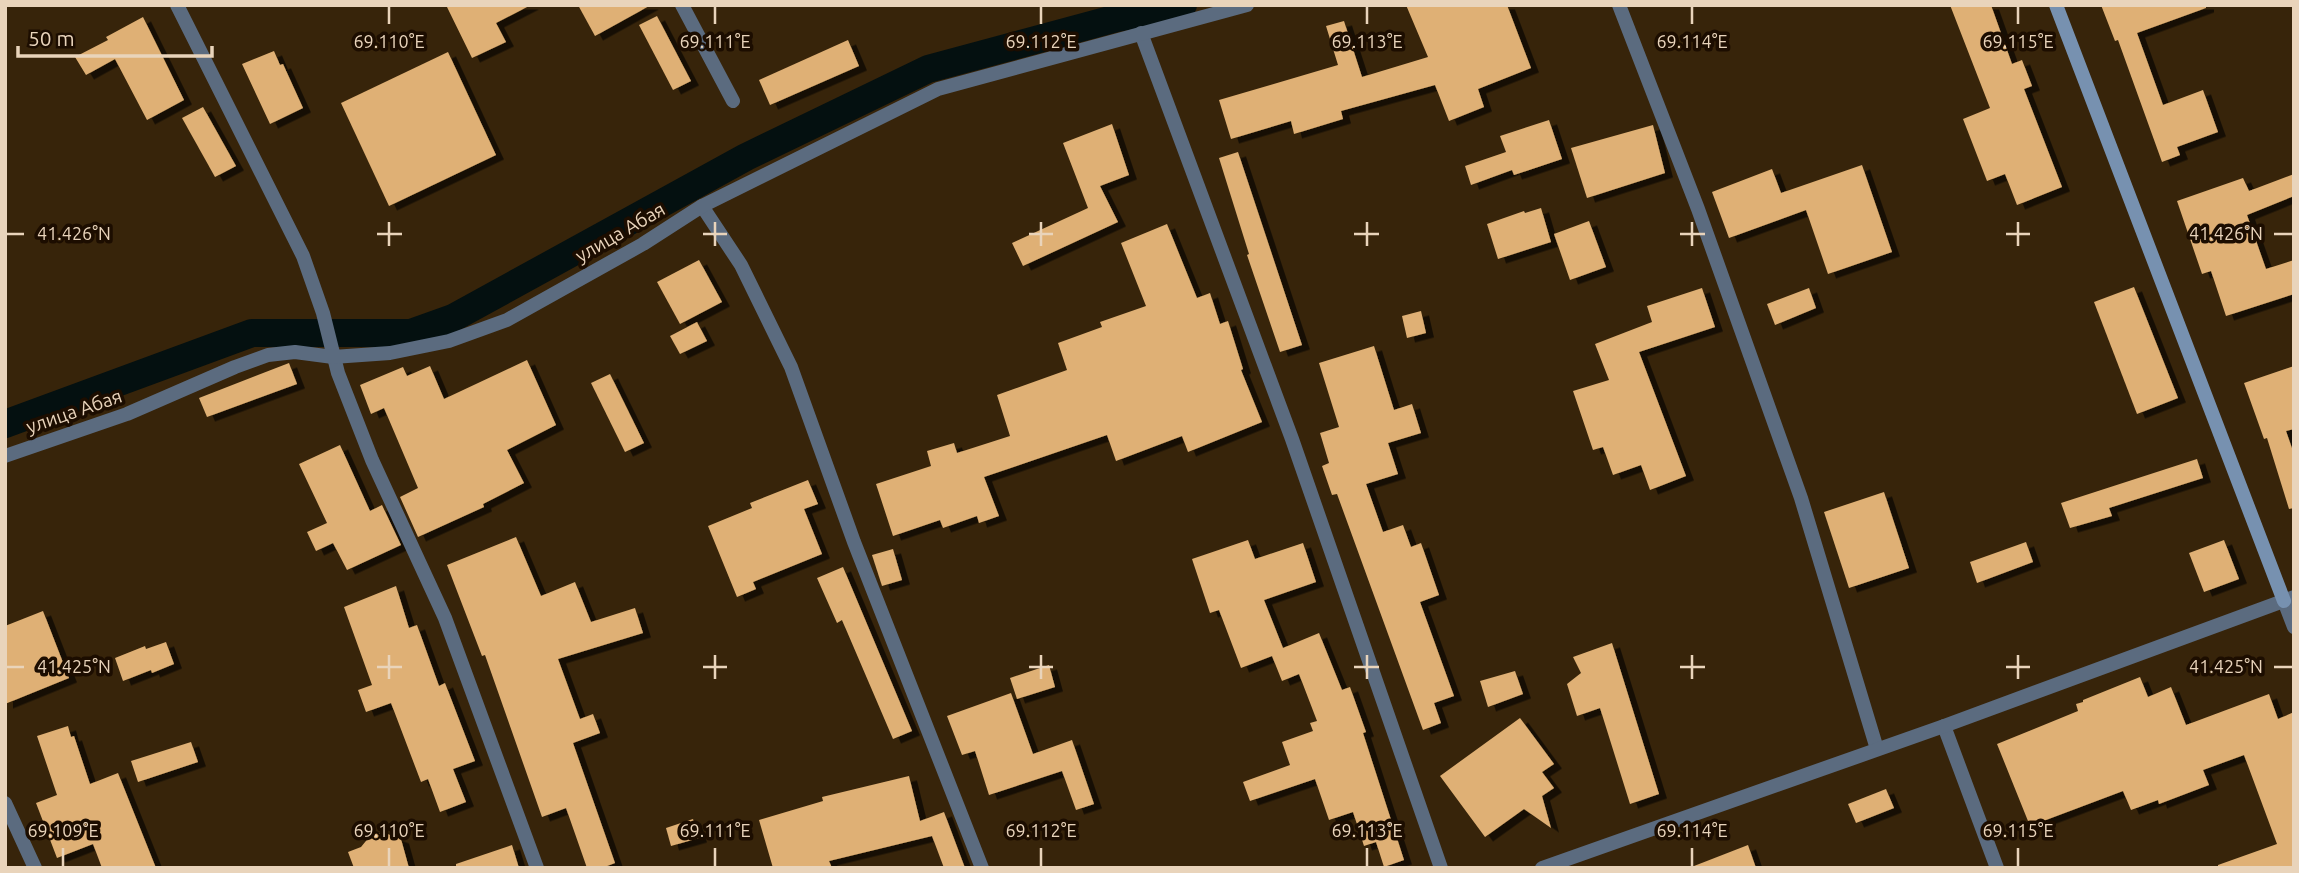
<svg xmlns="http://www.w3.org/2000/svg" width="2299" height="873" font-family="Ubuntu,sans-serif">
	<defs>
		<filter id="shadow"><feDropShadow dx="8" dy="4.5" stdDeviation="0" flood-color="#0009"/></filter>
	</defs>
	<rect width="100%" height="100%" fill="#37240a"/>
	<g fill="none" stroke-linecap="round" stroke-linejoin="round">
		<polyline stroke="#041010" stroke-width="28" points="5,424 252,333 411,333 453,318 746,157 928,69 1117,18 1183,5"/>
	</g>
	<g fill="#dfb074" filter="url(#shadow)">
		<polygon points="446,5 531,5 496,23 506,42 472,58"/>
		<polygon points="578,5 651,5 595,36"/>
		<polygon points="1406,5 1507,5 1531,68 1478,89 1484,107 1449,121 1435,85 1341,111 1343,119 1294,134 1291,121 1231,139 1219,100 1338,65 1326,26 1344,21 1362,77 1428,57"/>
		<polygon points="1950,5 1991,5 2012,64 2022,60 2032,86 2024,89 2062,187 2017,205 2005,174 1987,181 1963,119 1990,108"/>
		<polygon points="2101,5 2206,5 2206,8 2137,33 2163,105 2203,90 2218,132 2177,147 2180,155 2162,162 2118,40 2115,41"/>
		<polygon points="657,16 691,81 673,90 639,25"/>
		<polygon points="143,17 184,100 147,120 115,59 86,75 75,57 108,40 106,37"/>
		<polygon points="848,40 859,66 770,105 759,80"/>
		<polygon points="274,51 280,65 283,64 303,108 270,124 242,64"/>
		<polygon points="448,52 496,155 389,206 341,103"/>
		<polygon points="203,107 236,166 215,177 182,118"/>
		<polygon points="1549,120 1562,159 1514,175 1512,170 1471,185 1465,166 1506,152 1500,136"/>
		<polygon points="1112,124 1129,175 1100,186 1118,222 1023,266 1012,243 1088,208 1063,143"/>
		<polygon points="1653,125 1665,173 1587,198 1571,148"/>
		<polygon points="1238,152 1302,345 1280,352 1247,255 1249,254 1219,158"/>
		<polygon points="1862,165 1892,252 1828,274 1806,210 1729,238 1712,192 1772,169 1781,193"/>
		<polygon points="2294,174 2294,196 2247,215 2266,269 2294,260 2294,294 2226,316 2211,271 2202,274 2177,201 2243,178 2249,191"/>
		<polygon points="1541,208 1551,242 1498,259 1487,224 1524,211 1525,213"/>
		<polygon points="1589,221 1606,267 1570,280 1554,234"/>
		<polygon points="1167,224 1197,298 1210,293 1220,324 1228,321 1243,369 1241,370 1262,422 1188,452 1182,436 1116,461 1107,435 984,477 999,516 979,523 977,516 943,528 940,520 893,536 876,484 931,466 927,451 954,443 957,453 1010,436 997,395 1067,370 1058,343 1102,327 1100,322 1146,306 1121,243"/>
		<polygon points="699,260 722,302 680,324 657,282"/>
		<polygon points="2134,287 2178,398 2137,414 2094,302"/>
		<polygon points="1702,288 1715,327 1639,352 1686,476 1650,490 1641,465 1613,475 1603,447 1593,450 1573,391 1609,380 1595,344 1652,322 1647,306"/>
		<polygon points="1809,288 1816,308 1775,325 1767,304"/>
		<polygon points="1421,311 1426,333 1407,338 1402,316"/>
		<polygon points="697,322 707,341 680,354 670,336"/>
		<polygon points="1374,346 1394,410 1412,404 1421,433 1388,443 1398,474 1366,484 1383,532 1403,525 1411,547 1421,543 1439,595 1420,602 1454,696 1434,703 1441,723 1423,730 1337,494 1332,495 1322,466 1329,463 1320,433 1339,427 1319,363"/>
		<polygon points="527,360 556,425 507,450 524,483 483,504 484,507 418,537 400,497 418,488 384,408 371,414 360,385 403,367 407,376 430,366 444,399"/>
		<polygon points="289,363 297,384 207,417 199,398"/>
		<polygon points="2294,366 2294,429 2286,431 2294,454 2294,508 2289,509 2267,438 2264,439 2244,383"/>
		<polygon points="610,374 644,443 625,452 591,383"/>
		<polygon points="340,445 370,511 382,505 401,545 347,570 333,543 316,551 307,532 327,523 299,464"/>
		<polygon points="2197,459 2203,478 2109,508 2112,516 2070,528 2061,503"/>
		<polygon points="808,480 818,504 804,509 822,554 753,582 756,589 737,597 708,526 752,508 750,503"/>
		<polygon points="1884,492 1909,568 1849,588 1824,512"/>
		<polygon points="516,537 541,596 575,582 591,622 635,608 643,633 558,659 580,719 593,714 600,733 573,743 615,863 602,868 587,868 566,808 542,817 485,655 482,656 447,565"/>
		<polygon points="1248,540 1255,559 1303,543 1316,582 1264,600 1283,648 1319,633 1342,690 1350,687 1366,732 1363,733 1404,860 1384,867 1376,842 1364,846 1353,812 1329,820 1315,779 1250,801 1243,782 1290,765 1282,742 1313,731 1310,723 1317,721 1299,674 1282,681 1272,656 1241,668 1219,610 1210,613 1192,559"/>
		<polygon points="2224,540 2239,579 2204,592 2189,553"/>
		<polygon points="2026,542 2033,562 1977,583 1970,562"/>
		<polygon points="893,549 902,580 882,586 872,555"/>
		<polygon points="843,567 912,731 893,739 842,620 837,623 817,578"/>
		<polygon points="396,586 409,628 417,625 439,686 445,683 475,761 453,769 466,802 440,812 428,779 421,782 391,703 366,712 358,690 372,685 344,607"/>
		<polygon points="43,611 69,678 5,704 5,626"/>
		<polygon points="166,642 174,664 152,673 151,670 123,681 115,658 145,646 146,649"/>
		<polygon points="1612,643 1659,794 1630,804 1600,708 1577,716 1567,684 1581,673 1573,657"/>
		<polygon points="1049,665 1055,687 1017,699 1010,678"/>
		<polygon points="1515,671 1523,694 1488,707 1480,681"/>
		<polygon points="2140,677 2148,697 2171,687 2186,725 2269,694 2278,719 2294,712 2294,868 2218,868 2218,865 2277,844 2244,755 2203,770 2209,785 2159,804 2158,800 2131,810 2123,791 2030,826 1997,744 2078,711 2076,704 2083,702 2083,700"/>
		<polygon points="1011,693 1033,754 1072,740 1094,804 1076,810 1062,771 989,795 975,751 962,755 947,716"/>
		<polygon points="1520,718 1554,764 1542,772 1554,788 1542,796 1551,828 1524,809 1485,837 1440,776"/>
		<polygon points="68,726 71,737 74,736 90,784 118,773 156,868 102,868 93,844 57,858 36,803 57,795 37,736"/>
		<polygon points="191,742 198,762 138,782 131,761"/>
		<polygon points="909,776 920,821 944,812 965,868 944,868 932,836 829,861 832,868 773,868 759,820 823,801 822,797"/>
		<polygon points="1886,789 1894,808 1856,823 1848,804"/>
		<polygon points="693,819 699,838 671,846 666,828"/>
		<polygon points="377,833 385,833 401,839 409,868 354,868 348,852 361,847 370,836"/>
		<polygon points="512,845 519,868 456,868 456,864"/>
		<polygon points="1748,845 1756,868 1695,868 1694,866"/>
	</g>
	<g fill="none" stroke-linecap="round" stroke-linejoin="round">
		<g stroke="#5b6b7f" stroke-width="14">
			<polyline points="177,5 303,256 323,313 338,373 372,460 445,618 537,868"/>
			<polyline points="682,5 733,101"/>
			<polyline points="1619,5 1698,209 1801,498 1877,749"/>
			<polyline points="1141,33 1292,439 1441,868"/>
			<polyline points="702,206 741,265 791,367 854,542 982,868"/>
			<polyline points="5,456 127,414 235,367 268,355 295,352 333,357 390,353 449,341 507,320 643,244 702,206 938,89 1247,5"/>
			<polyline points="2284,601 2294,627"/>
			<polyline points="1944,726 1997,868"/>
			<polyline points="5,803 35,868"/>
			<polyline points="1542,868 1944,726 2294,597"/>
		</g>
		<polyline stroke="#7791b0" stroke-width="14" points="2056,5 2284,601"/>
	</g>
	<path fill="none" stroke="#e9d4bb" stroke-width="2.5" d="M389,7V24M715,7V24M1041,7V24M1367,7V24M1692,7V24M2018,7V24M389,222V246M715,222V246M1041,222V246M1367,222V246M1692,222V246M2018,222V246M7,234H24M377,234H402M703,234H727M1029,234H1053M1354,234H1379M1680,234H1705M2006,234H2030M2274,234H2292M389,655V679M715,655V679M1041,655V679M1367,655V679M1692,655V679M2018,655V679M7,667H24M377,667H402M703,667H727M1029,667H1053M1354,667H1379M1680,667H1705M2006,667H2030M2274,667H2292M63,848V866M389,848V866M715,848V866M1041,848V866M1367,848V866M1692,848V866M2018,848V866"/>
	<g text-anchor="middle" stroke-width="7" stroke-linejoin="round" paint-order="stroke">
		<g font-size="19" fill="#e9d4bb" stroke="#1c0d00">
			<text transform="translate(620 232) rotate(-30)" y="7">улица Абая</text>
			<text transform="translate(74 411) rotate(-19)" y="7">улица Абая</text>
		</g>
	</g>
	<g font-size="18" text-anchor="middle" fill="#e9d4bb" stroke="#1c0d00" stroke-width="7" stroke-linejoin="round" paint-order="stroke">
		<text x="389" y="48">69.110°E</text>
		<text x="715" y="48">69.111°E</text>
		<text x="1041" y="48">69.112°E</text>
		<text x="1367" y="48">69.113°E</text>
		<text x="1692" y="48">69.114°E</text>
		<text x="2018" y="48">69.115°E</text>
		<text x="74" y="240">41.426°N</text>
		<text x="2226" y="240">41.426°N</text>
		<text x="74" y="673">41.425°N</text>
		<text x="2226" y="673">41.425°N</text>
		<text x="63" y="837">69.109°E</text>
		<text x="389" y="837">69.110°E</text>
		<text x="715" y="837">69.111°E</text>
		<text x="1041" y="837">69.112°E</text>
		<text x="1367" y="837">69.113°E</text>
		<text x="1692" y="837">69.114°E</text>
		<text x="2018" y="837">69.115°E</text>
	</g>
	<rect width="2299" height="873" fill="none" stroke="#e9d4bb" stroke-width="14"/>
	<path d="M18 46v10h194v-10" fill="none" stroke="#e9d4bb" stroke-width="3.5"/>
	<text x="28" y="46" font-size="21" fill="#e9d4bb" stroke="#1c0d00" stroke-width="5" paint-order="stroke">50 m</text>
</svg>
